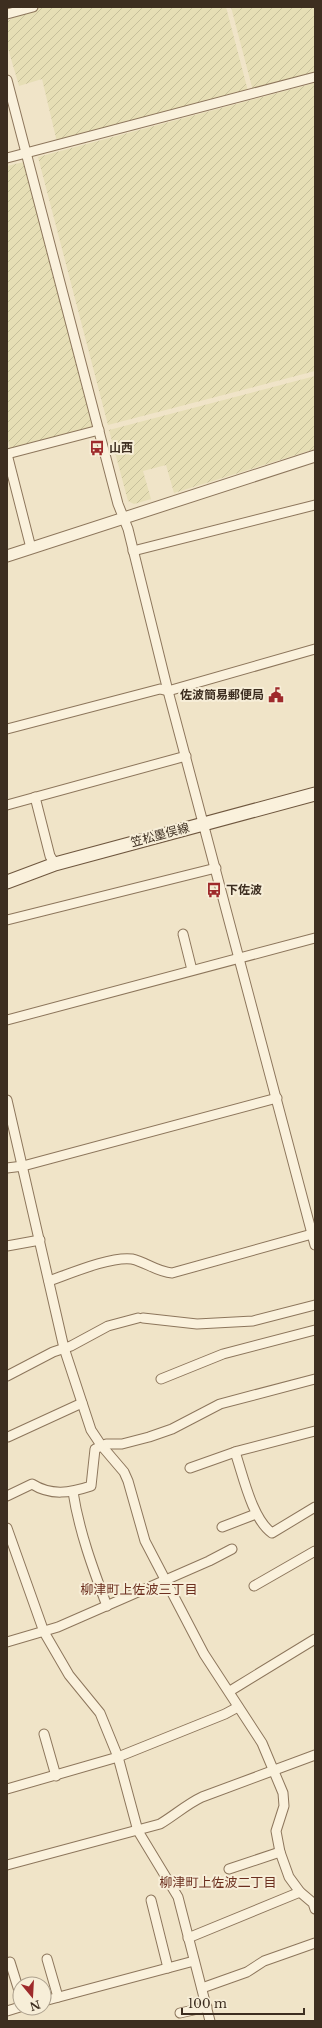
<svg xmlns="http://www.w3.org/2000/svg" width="322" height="2028" font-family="'Libre Baskerville','Noto Sans JP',serif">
	<defs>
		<pattern id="farmland-furrows" width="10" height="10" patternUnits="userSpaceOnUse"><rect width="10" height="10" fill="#e6deb5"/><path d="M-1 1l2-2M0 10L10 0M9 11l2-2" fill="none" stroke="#c6bf9b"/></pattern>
	</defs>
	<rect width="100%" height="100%" fill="#f0e4c8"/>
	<g fill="url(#farmland-furrows)">
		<polygon points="7,7 226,7 248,91 57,142 42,79 19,86 7,45 7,21 12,19 7,11"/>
		<polygon points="231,7 315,7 315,75 253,91"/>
		<polygon points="315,83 315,371 108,425 38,157"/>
		<polygon points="24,162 27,163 96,429 16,449 10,448 7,435 7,166"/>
		<polygon points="315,376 315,449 174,493 166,465 143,471 151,499 134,504 128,501 109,430"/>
	</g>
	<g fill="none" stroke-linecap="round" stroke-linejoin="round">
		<g stroke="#8d765c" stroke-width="11">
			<g id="minor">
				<polyline points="7,14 33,7"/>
				<polyline points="7,80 118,504 128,529 168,691 315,1245"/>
				<polyline points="7,158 315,77"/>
				<polyline points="7,454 31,548"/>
				<polyline points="7,454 99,430"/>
				<polyline points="133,551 315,505"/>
				<polyline points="7,729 160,689 168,691 315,649"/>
				<polyline points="35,797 50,856 55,864"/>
				<polyline points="7,805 186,756"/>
				<polyline points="7,920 216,868"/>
				<polyline points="183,934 192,970"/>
				<polyline points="7,1020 315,938"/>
				<polyline points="7,1100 64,1348 91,1430 101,1445 124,1472 128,1481 145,1541 204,1654 262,1743 283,1793 284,1806 276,1831 280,1852 289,1877 300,1892 313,1903 315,1909"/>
				<polyline points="7,1168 23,1166 277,1098"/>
				<polyline points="7,1246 40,1240"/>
				<path d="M49,1281C69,1274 111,1256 132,1259C146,1262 157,1272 172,1273L312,1234"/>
				<polyline points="143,1318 197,1324 253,1321 315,1305"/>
				<polyline points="7,1376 53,1352 71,1346 108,1326 138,1318"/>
				<polyline points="161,1379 223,1354 315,1330"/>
				<polyline points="8,1437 82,1403"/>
				<path d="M235,1452C243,1475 252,1519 272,1533L315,1507"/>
				<polyline points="190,1468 238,1451 315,1431"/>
				<path d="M73,1492C79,1531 93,1569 107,1606"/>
				<path d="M7,1496L32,1484C51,1496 70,1493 91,1486L95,1449L106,1444H122L149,1437L172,1429L220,1404L315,1379"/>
				<polyline points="222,1527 256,1514"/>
				<polyline points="7,1528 44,1632 69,1675 100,1713 118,1757 138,1831 178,1897 210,2021"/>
				<polyline points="254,1586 315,1551"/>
				<polyline points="7,1642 58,1627 209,1561 232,1549"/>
				<polyline points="230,1691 315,1639"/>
				<polyline points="44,1734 56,1776"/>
				<polyline points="7,1789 118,1757 225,1714 238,1707"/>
				<path d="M7,1865L160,1824C175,1815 187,1804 202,1797L315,1755"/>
				<polyline points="229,1869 280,1852"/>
				<polyline points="151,1900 168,1968"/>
				<polyline points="188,1938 300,1892"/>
				<polyline points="47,1959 58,1997"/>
				<polyline points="10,1962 20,1994"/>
				<polyline points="202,1988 247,1972 264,1961 315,1943"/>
				<polyline points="44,2001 194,1961"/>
				<polyline points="7,2011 20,2007"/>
				<polyline points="180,2013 207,2007"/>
			</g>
		</g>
		<g stroke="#8d765c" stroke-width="13">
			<polyline id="tertiary" points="7,556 315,456"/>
		</g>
		<g stroke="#6f573f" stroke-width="15">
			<polyline id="secondary" points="7,882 55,864 315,794"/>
		</g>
		<use href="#minor" stroke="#faf1dc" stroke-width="9"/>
		<use href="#tertiary" stroke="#faf1dc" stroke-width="11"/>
		<use href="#secondary" stroke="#faf1dc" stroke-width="13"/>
	</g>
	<defs>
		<g id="bus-bare" transform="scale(1.2)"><path d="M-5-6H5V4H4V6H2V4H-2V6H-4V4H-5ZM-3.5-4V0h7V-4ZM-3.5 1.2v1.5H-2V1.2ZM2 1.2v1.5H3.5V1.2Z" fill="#9e2a2b" stroke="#f7eed8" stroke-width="2.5" paint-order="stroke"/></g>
		<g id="civic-bare" transform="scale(1.2)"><path d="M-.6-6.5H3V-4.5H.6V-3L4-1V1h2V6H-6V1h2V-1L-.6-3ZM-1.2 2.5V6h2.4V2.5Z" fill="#9e2a2b" stroke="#f7eed8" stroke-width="2.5" paint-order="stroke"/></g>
	</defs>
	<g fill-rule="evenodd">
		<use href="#bus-bare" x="97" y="448"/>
		<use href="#civic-bare" x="276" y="695"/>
		<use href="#bus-bare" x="214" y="890"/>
	</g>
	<g text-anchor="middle" stroke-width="4" stroke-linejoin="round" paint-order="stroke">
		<g font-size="12" font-weight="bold" fill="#3d2e20" stroke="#f7eed8" text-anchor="start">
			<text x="109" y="452">山西</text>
			<text x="264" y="699" text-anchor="end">佐波簡易郵便局</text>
			<text x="226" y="894">下佐波</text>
		</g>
		<g font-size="12" fill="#3d2e20" stroke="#f7eed8">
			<text transform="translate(160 835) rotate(-15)" y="4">笠松墨俣線</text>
		</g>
		<g font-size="13" fill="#6b2e1e" stroke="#f7eed8">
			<text x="139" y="1594">柳津町上佐波三丁目</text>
			<text x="218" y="1887">柳津町上佐波二丁目</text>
		</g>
	</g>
	<rect width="322" height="2028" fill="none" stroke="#3d2e20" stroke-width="16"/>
	<g transform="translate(32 1996) rotate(162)"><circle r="19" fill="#f7eed8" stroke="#ada18e"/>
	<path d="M0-3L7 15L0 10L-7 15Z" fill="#9e2a2b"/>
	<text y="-6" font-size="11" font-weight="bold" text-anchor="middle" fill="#3d2e20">N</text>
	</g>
	<path d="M182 2008v6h122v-6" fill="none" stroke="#3d2e20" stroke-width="2"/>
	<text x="188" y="2008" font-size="12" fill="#3d2e20" stroke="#f7eed8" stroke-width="3" paint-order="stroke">100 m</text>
</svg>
